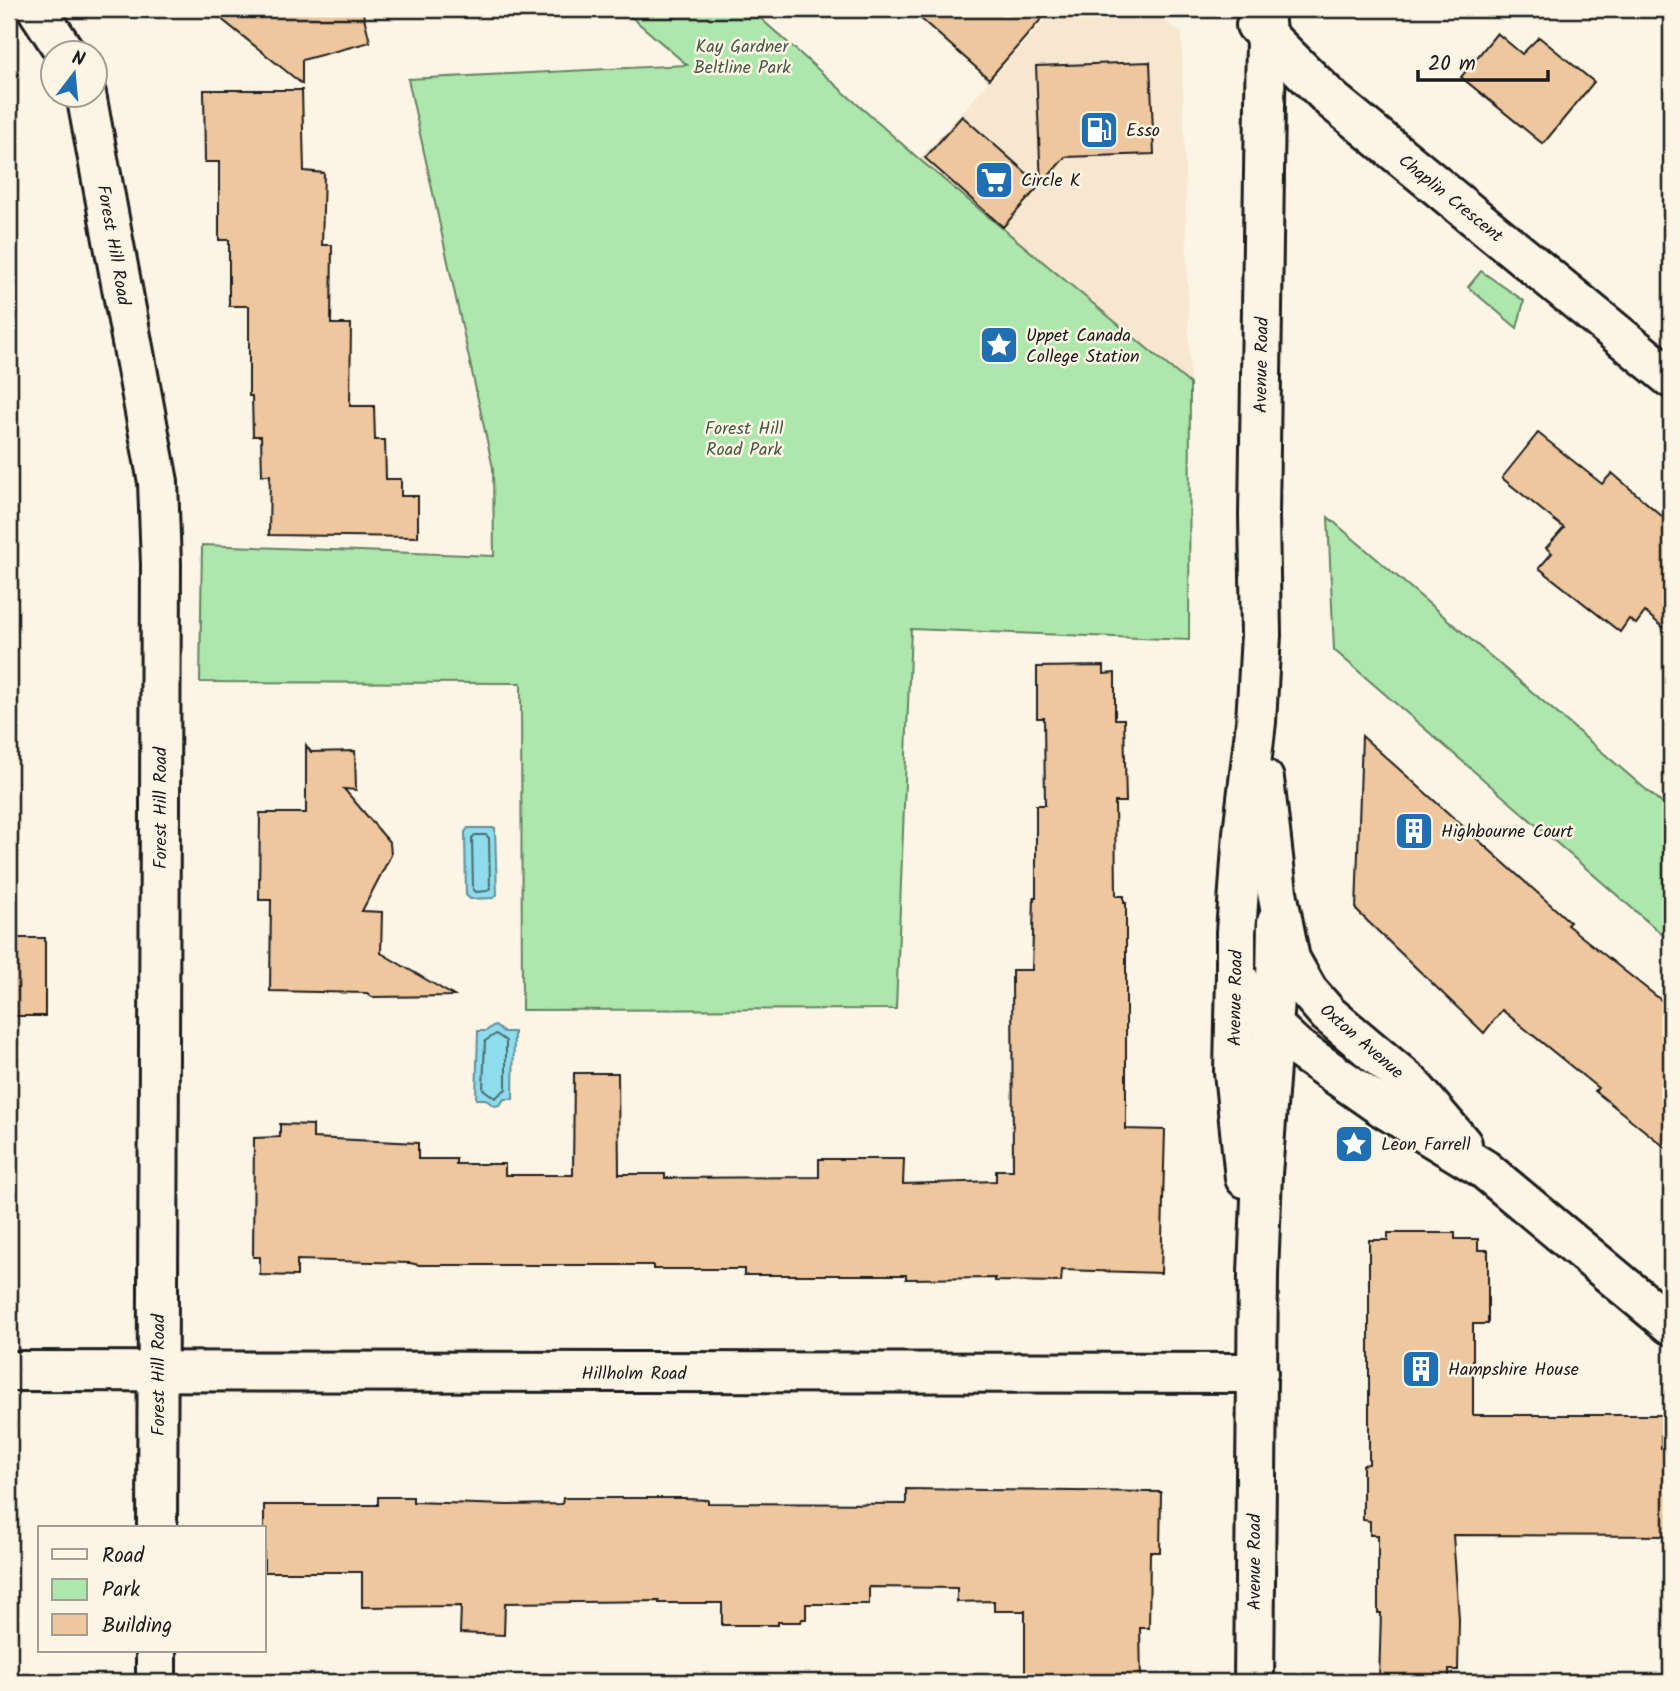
<svg xmlns="http://www.w3.org/2000/svg" width="1680" height="1691" font-family="Kalam,sans-serif">
	<rect width="100%" height="100%" fill="#fcf5e5"/>
	<filter id="ink" filterUnits="userSpaceOnUse"><feTurbulence type="fractalNoise" baseFrequency=".0143" numOctaves="2"/><feDisplacementMap in="SourceGraphic" scale="14" xChannelSelector="R" yChannelSelector="G"/><feConvolveMatrix kernelMatrix="1 2 1 2 8 2 1 2 1" color-interpolation-filters="sRGB"/></filter>
	<g filter="url(#ink)">
		<polygon fill="#f8e7d0" points="1055,9 1145,9 1182,33 1190,384 919,159"/>
		<g fill="#ade7ab" stroke="#648264" stroke-width="2">
			<polygon points="622,9 750,9 919,159 1190,384 1189,640 911,629 896,1009 522,1010 521,683 200,682 202,545 494,556 493,468 408,79 687,65"/>
			<polygon points="1481,271 1524,301 1517,328 1468,287"/>
			<polygon points="1328,517 1671,811 1671,942 1334,650"/>
		</g>
		<g fill="#8edcec" stroke="#608f99" stroke-width="2">
			<polygon points="468,828 495,828 497,895 493,898 470,899 466,895 465,832"/>
			<polygon points="494,1025 503,1032 514,1032 513,1099 504,1099 500,1105 494,1106 485,1099 476,1099 478,1031 486,1031"/>
		</g>
		<g fill="none" stroke-linecap="round" stroke-linejoin="round">
			<g stroke="#4a696f" stroke-width="2">
				<polygon points="475,835 486,835 489,838 490,888 487,891 476,892 473,889 472,838"/>
				<polygon points="496,1034 506,1041 506,1089 495,1098 483,1089 485,1041"/>
			</g>
		</g>
		<g fill="#eec79e" stroke="#1c1c1c" stroke-width="2">
			<polygon points="209,9 362,9 370,42 302,60 302,84"/>
			<polygon points="910,9 1050,9 989,79"/>
			<polygon points="1497,33 1522,54 1539,37 1594,82 1543,144 1461,77"/>
			<polygon points="1150,62 1154,154 1065,157 1041,185 1036,66"/>
			<polygon points="204,90 302,90 304,171 324,173 322,245 332,245 331,324 351,324 350,406 374,406 375,440 385,440 386,479 401,479 401,496 418,496 418,537 269,535 270,475 262,475 261,436 253,436 252,396 249,396 249,306 229,306 229,240 219,240 219,162 205,162"/>
			<polygon points="962,116 1040,185 1003,227 925,158"/>
			<polygon points="1538,433 1602,484 1612,473 1671,524 1671,634 1645,612 1636,624 1629,619 1620,632 1539,568 1552,553 1546,548 1564,528 1502,478"/>
			<polygon points="1104,666 1104,674 1115,673 1115,719 1124,719 1126,802 1115,802 1116,896 1124,896 1124,903 1126,903 1126,1129 1165,1130 1161,1273 1062,1270 1061,1282 995,1281 995,1278 906,1279 906,1275 744,1275 744,1269 653,1269 653,1265 419,1265 410,1263 297,1260 297,1276 260,1275 260,1257 253,1257 254,1138 280,1137 280,1124 313,1125 313,1138 418,1143 418,1159 456,1159 456,1164 505,1164 505,1175 573,1175 574,1073 618,1073 619,1174 665,1174 665,1178 819,1177 819,1159 904,1159 903,1184 996,1181 996,1170 1013,1170 1012,970 1032,970 1034,897 1036,897 1036,805 1045,805 1044,718 1037,718 1037,667"/>
			<polygon points="1362,736 1570,922 1567,925 1671,1008 1671,1152 1595,1091 1598,1088 1502,1010 1484,1033 1356,910"/>
			<polygon points="306,745 311,752 355,751 356,790 344,789 390,843 391,855 362,911 382,912 381,953 454,996 372,997 367,993 270,991 271,900 259,900 260,813 306,813"/>
			<rect x="9" y="938" width="36" height="78"/>
			<polygon points="1388,1233 1455,1233 1455,1239 1478,1239 1478,1250 1488,1250 1488,1324 1473,1324 1473,1415 1661,1415 1661,1448 1671,1448 1671,1536 1453,1535 1459,1619 1458,1670 1449,1670 1449,1682 1379,1682 1381,1613 1378,1613 1378,1535 1370,1535 1370,1521 1363,1520 1363,1465 1369,1464 1369,1240 1388,1240"/>
			<polygon points="906,1489 1161,1492 1160,1552 1150,1552 1149,1628 1140,1628 1141,1682 1025,1682 1025,1611 994,1611 994,1601 957,1602 957,1588 869,1587 869,1604 806,1604 806,1619 802,1619 801,1622 778,1622 778,1625 722,1625 722,1603 659,1603 659,1601 505,1603 504,1635 460,1633 461,1606 362,1607 362,1572 264,1572 264,1505 378,1505 378,1497 413,1497 413,1502 508,1505 562,1504 563,1498 686,1498 686,1499 708,1500 708,1503 906,1504"/>
		</g>
		<g fill="none" stroke-linecap="round" stroke-linejoin="round">
			<g stroke="#1c1c1c" stroke-width="44">
				<g id="street">
					<polyline points="37,9 65,52"/>
					<polyline points="86,94 158,482 161,564 157,1528"/>
					<polyline points="1236,974 1234,1072 1245,1178"/>
					<polyline points="9,1371 1258,1373"/>
					<polyline points="156,1682 156,1651"/>
					<polyline points="1254,1682 1258,1274 1262,1174 1276,986 1277,922"/>
				</g>
			</g>
			<g stroke="#1c1c1c" stroke-width="44">
				<g id="secondary">
					<polyline points="1264,9 1266,35 1259,515 1261,635 1256,722 1243,833 1236,932 1236,974 1254,1008 1296,1047 1382,1107 1484,1169 1671,1325"/>
					<polyline points="1256,25 1332,100 1671,378"/>
					<polyline points="1264,779 1277,892 1290,959 1308,991 1328,1014 1410,1083 1462,1144"/>
				</g>
			</g>
			<use href="#street" stroke="#fcf5e5" stroke-width="38"/>
			<use href="#secondary" stroke="#fcf5e5" stroke-width="38"/>
		</g>
	</g>
	<defs>
		<g id="fuel-square" transform="scale(2.0125)"><rect x="-9" y="-9" width="18" height="18" rx="4" fill="#1f6fb2" stroke="#fcf5e5"/><path d="M-5.5-6h7V0h2V4h1.3V-2.5L3-4.5l.8-.8L6-3V5H2.5V1h-1V6h-7ZM-4.2-4.7v3.2H.2V-4.7Z" fill="#fff"/></g>
		<g id="supermarket-square" transform="scale(2.0125)"><rect x="-9" y="-9" width="18" height="18" rx="4" fill="#1f6fb2" stroke="#fcf5e5"/><path d="M-6-5.5h2.5l.6 2H6L4.5 2H-2.5L-4.4-4H-6ZM-1.5 3.2a1.3 1.3 0 1 0 .1 0ZM3 3.2a1.3 1.3 0 1 0 .1 0Z" fill="#fff"/></g>
		<g id="sight-square" transform="scale(2.0125)"><rect x="-9" y="-9" width="18" height="18" rx="4" fill="#1f6fb2" stroke="#fcf5e5"/><path d="M0-6L1.8-2.2L6-1.7L2.9 1.2L3.7 5.4L0 3.3L-3.7 5.4L-2.9 1.2L-6-1.7L-1.8-2.2Z" fill="#fff"/></g>
		<g id="building-square" transform="scale(2.0125)"><rect x="-9" y="-9" width="18" height="18" rx="4" fill="#1f6fb2" stroke="#fcf5e5"/><path d="M-4-6H4V6H1V3H-1V6H-4ZM-2.5-4.3h1.7v1.8h-1.7ZM.8-4.3h1.7v1.8H.8ZM-2.5-1h1.7V.8h-1.7ZM.8-1h1.7V.8H.8Z" fill="#fff"/></g>
	</defs>
	<g fill-rule="evenodd">
		<use href="#fuel-square" x="1099" y="130"/>
		<use href="#supermarket-square" x="994" y="180"/>
		<use href="#sight-square" x="999" y="345"/>
		<use href="#building-square" x="1414" y="831"/>
		<use href="#sight-square" x="1354" y="1144"/>
		<use href="#building-square" x="1421" y="1369"/>
	</g>
	<g text-anchor="middle" stroke-width="5" stroke-linejoin="round" paint-order="stroke">
		<g font-size="18" fill="#485947" stroke="#fcf5e5">
			<text x="742" y="52">Kay Gardner<tspan x="742" dy="21">Beltline Park</tspan></text>
			<text x="744" y="434">Forest Hill<tspan x="744" dy="21">Road Park</tspan></text>
		</g>
		<g font-size="18" fill="#1c1c1c" stroke="#fcf5e5" text-anchor="start">
			<text x="1126" y="136">Esso</text>
			<text x="1021" y="186">Circle K</text>
			<text x="1026" y="341">Uppet Canada<tspan x="1026" dy="21">College Station</tspan></text>
			<text x="1441" y="837">Highbourne Court</text>
			<text x="1381" y="1150">Leon Farrell</text>
			<text x="1448" y="1375">Hampshire House</text>
		</g>
		<g font-size="18" fill="#1c1c1c" stroke="#fcf5e5">
			<text transform="translate(1451 198) rotate(39)" y="6">Chaplin Crescent</text>
			<text transform="translate(114 245) rotate(80)" y="6">Forest Hill Road</text>
			<text transform="translate(1261 365) rotate(-89)" y="6">Avenue Road</text>
			<text transform="translate(160 808) rotate(-90)" y="6">Forest Hill Road</text>
			<text transform="translate(1235 998) rotate(-89)" y="6">Avenue Road</text>
			<text transform="translate(1362 1041) rotate(41)" y="6">Oxton Avenue</text>
			<text x="634" y="1379">Hillholm Road</text>
			<text transform="translate(158 1375) rotate(-90)" y="6">Forest Hill Road</text>
			<text transform="translate(1254 1562) rotate(-90)" y="6">Avenue Road</text>
		</g>
	</g>
	<rect width="1680" height="1691" fill="none" stroke="#fcf5e5" stroke-width="35"/>
	<rect x="18" y="18" width="1645" height="1656" fill="none" stroke="#1c1c1c" stroke-width="2.5" filter="url(#ink)"/>
	<rect x="38" y="1526" width="228" height="126" fill="#fcf5e5" stroke="#a29e95" stroke-width="2"/>
	<rect x="52" y="1549" width="35" height="10" fill="#fcf5e5" stroke="#a29e95" stroke-width="2"/>
	<text x="102" y="1562" font-size="21" fill="#1c1c1c">Road</text>
	<rect x="52" y="1579" width="35" height="21" fill="#ade7ab" stroke="#a29e95" stroke-width="2"/>
	<text x="102" y="1596" font-size="21" fill="#1c1c1c">Park</text>
	<rect x="52" y="1614" width="35" height="21" fill="#eec79e" stroke="#a29e95" stroke-width="2"/>
	<text x="102" y="1632" font-size="21" fill="#1c1c1c">Building</text>
	<g transform="translate(74 74) rotate(16)"><circle r="33" fill="#fcf5e5" stroke="#a29e95" stroke-width="2"/>
	<path d="M0-5L12 26L0 18L-12 26Z" fill="#1f6fb2"/>
	<text y="-10" font-size="19" font-weight="bold" text-anchor="middle" fill="#1c1c1c">N</text>
	</g>
	<path d="M1418 70v10h130v-10" fill="none" stroke="#1c1c1c" stroke-width="3.5"/>
	<text x="1428" y="70" font-size="21" fill="#1c1c1c" stroke="#fcf5e5" stroke-width="5" paint-order="stroke">20 m</text>
</svg>
